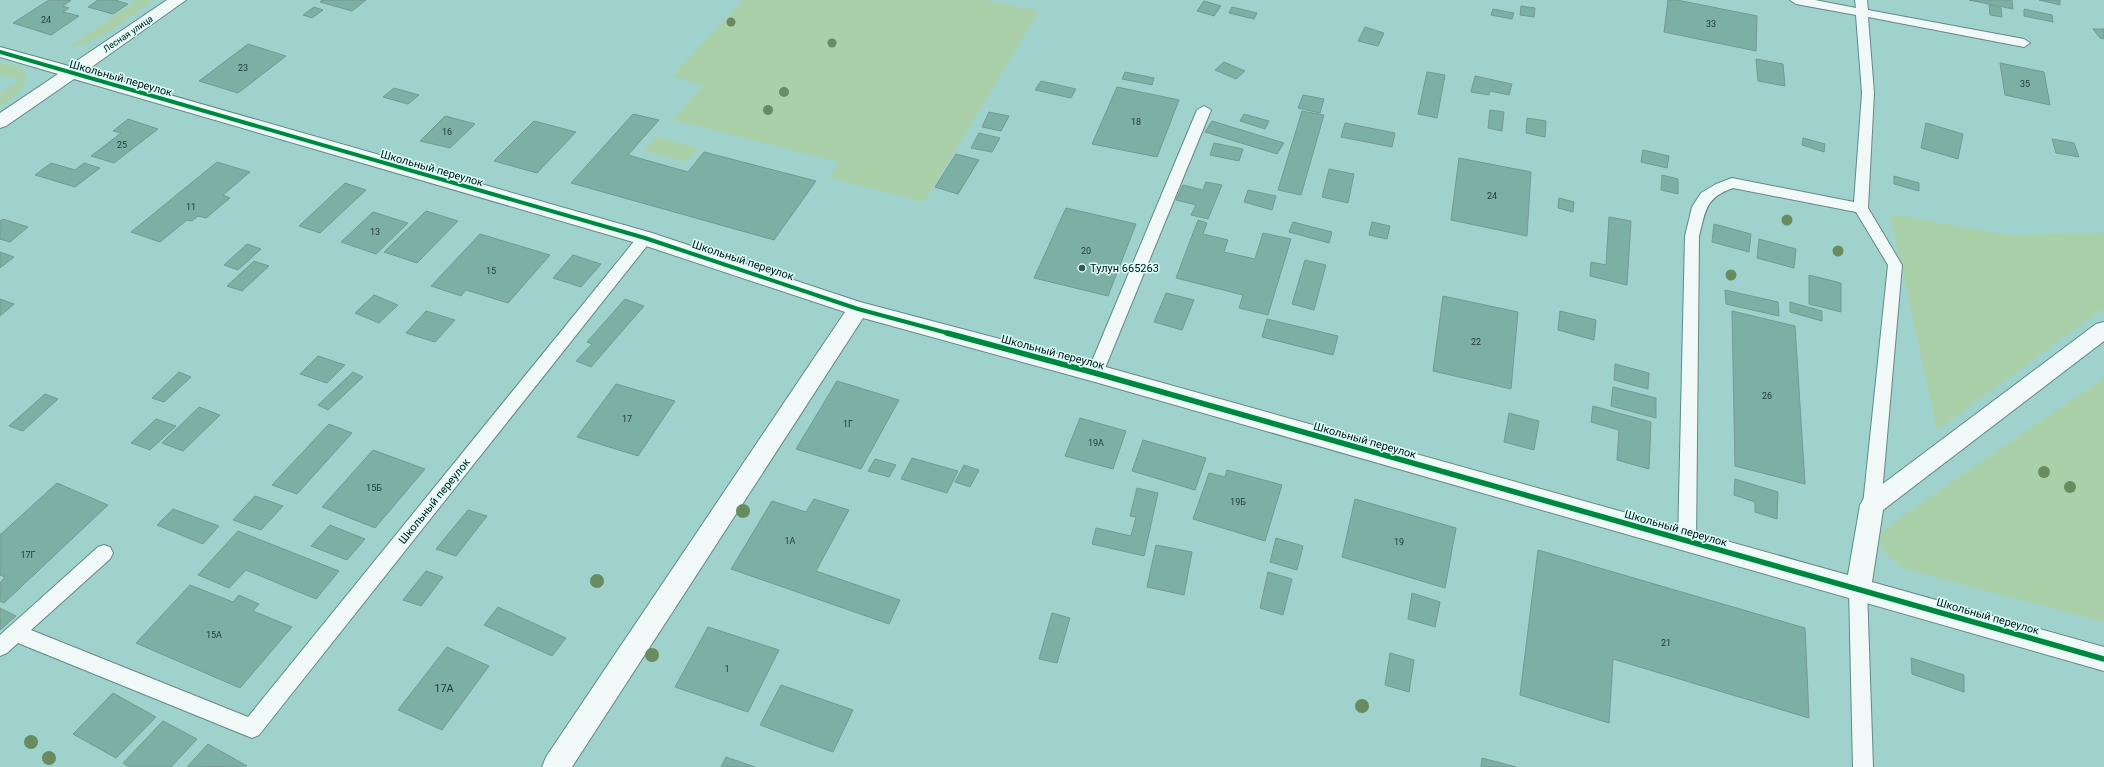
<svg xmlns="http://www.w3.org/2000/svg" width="2104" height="767" font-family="Roboto,sans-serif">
	<rect width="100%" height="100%" fill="#a0d2cd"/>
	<g fill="#aad0a9">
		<path d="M137,0H153C127,18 100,43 68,48Z"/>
		<polygon points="744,0 986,0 1039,11 924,202 829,178 839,162 673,120 703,86 672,76"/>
		<path d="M0,62L19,67L25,71C30,88 12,98 0,106V94L21,80L0,75Z"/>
		<polygon points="656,137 699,148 687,162 644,151"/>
		<polygon points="1890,214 2008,235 2104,233 2104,308 1937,430"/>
		<path d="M2104,378V622L1905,569C1891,560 1880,552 1880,534L1901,517Z"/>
	</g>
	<g fill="#7db0a5" stroke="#739992">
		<polygon points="49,0 71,0 63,6 69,8 63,12 79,16 51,35 13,23"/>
		<polygon points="98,0 115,0 128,4 113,14 88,7"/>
		<polygon points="322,0 366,0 352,11 320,2"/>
		<polygon points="1668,0 1677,0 1757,16 1756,51 1664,32"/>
		<polygon points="1969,0 2012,0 2013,9"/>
		<polygon points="2039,0 2060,0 2060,5"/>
		<polygon points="1204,1 1221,6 1214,16 1197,11"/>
		<polygon points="1989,5 2001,8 2002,17 1990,15"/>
		<polygon points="1521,6 1535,8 1534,17 1520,15"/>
		<polygon points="314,7 323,10 312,18 303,15"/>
		<polygon points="1232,7 1257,13 1254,19 1229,13"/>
		<polygon points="1493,9 1514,13 1512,19 1491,15"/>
		<polygon points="2024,9 2052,15 2053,22 2024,16"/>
		<polygon points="1365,27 1384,33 1378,46 1358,41"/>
		<polygon points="2093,29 2104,29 2104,39 2100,38"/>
		<polygon points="248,44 286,56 238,93 199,81"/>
		<polygon points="1756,59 1783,64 1785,86 1758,81"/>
		<polygon points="1224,62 1245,71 1236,79 1215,70"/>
		<polygon points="2000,63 2044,72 2050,105 2005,95"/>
		<polygon points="1125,72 1154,78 1152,85 1122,79"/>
		<polygon points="1427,72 1445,75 1437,118 1418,114"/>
		<polygon points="1475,76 1512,84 1509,95 1490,91 1489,95 1471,92"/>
		<polygon points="1041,81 1076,89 1071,98 1035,90"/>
		<polygon points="1117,87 1179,100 1157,157 1092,144"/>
		<polygon points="394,88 419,95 408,104 383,97"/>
		<polygon points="1303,95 1324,99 1320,113 1298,108"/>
		<polygon points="1490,110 1504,112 1502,131 1488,128"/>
		<polygon points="1302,111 1324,115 1301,195 1278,190"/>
		<polygon points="989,112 1009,116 1001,131 982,127"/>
		<polygon points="633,114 659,120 628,155 688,172 704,152 816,181 774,240 571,183"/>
		<polygon points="1244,114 1269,121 1265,129 1240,121"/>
		<polygon points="445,116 475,124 450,148 420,141"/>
		<polygon points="1527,118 1546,121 1545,137 1526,133"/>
		<polygon points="128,119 158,129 114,163 91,156 121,133 113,131"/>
		<polygon points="534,121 576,132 537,173 494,161"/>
		<polygon points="1212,121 1284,143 1277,154 1205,132"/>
		<polygon points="1345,123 1395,133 1392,147 1341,137"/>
		<polygon points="1926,123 1963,134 1958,159 1921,148"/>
		<polygon points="979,133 1000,138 992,152 971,148"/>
		<polygon points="1803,138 1825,144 1824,152 1802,145"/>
		<polygon points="2052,139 2074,143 2079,157 2056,153"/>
		<polygon points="1214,143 1243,149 1239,161 1210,155"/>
		<polygon points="1643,150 1669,156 1667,168 1641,162"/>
		<polygon points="956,154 979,160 958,194 935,187"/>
		<polygon points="1459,158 1531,172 1527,236 1451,220"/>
		<polygon points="217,162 250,172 223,195 230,198 206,218 198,216 192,221 187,220 160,242 131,232"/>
		<polygon points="51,163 75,170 84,163 100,168 75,187 35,175"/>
		<polygon points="1329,169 1354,174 1348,203 1322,197"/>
		<polygon points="1662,175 1678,179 1678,194 1661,190"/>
		<polygon points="1894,176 1919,183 1919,191 1894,184"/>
		<polygon points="1206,182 1222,185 1208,219 1191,215 1196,205 1176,200 1183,185 1203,190"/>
		<polygon points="345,183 366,190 320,233 299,226"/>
		<polygon points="1248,190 1276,196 1272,210 1244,202"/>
		<polygon points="1559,198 1574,202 1573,212 1558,208"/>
		<polygon points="1066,208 1136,224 1108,296 1034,278"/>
		<polygon points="426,211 458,221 417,263 384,252"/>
		<polygon points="373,212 408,223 376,254 341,242"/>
		<polygon points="1609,217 1631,221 1627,285 1590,276 1591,262 1606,265"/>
		<polygon points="3,219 28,227 10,242 0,239 0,221"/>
		<polygon points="1198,220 1207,223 1203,234 1228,240 1224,252 1255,259 1263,233 1291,239 1268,315 1239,308 1243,295 1176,278"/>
		<polygon points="1293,222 1332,232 1329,243 1289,232"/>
		<polygon points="1372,222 1390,226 1387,239 1369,235"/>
		<polygon points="1714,224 1751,234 1749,252 1712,242"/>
		<polygon points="480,234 550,255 508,303 466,290 461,296 431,286"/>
		<polygon points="1759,239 1796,249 1794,268 1757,258"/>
		<polygon points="247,244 261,249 238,270 224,265"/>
		<polygon points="0,252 14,257 0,268"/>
		<polygon points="573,255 601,264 581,287 553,278"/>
		<polygon points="1305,260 1326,265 1314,310 1292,304"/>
		<polygon points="254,261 269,266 242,291 227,286"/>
		<polygon points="1809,275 1841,283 1841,312 1809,304"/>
		<polygon points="1725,290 1778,302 1779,316 1726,304"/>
		<polygon points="1166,293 1194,300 1182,330 1154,322"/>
		<polygon points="374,295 398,305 379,323 355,313"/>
		<polygon points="1443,296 1518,312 1511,389 1433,371"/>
		<polygon points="0,299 14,304 0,316"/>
		<polygon points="625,299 644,306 591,367 576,361 592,344 587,342"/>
		<polygon points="1790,302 1822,311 1822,321 1790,312"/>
		<polygon points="426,311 455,320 435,342 406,333"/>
		<polygon points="1560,311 1596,320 1594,340 1558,330"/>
		<polygon points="1732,311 1795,326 1805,484 1735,466"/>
		<polygon points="1267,319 1338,336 1333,355 1262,337"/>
		<polygon points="318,356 345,365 327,383 300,374"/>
		<polygon points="1615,364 1649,373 1648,389 1614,380"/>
		<polygon points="179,372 191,377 164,402 152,398"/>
		<polygon points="353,372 363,377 328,410 318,405"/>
		<polygon points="837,381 899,400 861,469 796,449"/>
		<polygon points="616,384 675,401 638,456 577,437"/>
		<polygon points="1613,387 1656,398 1656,418 1611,406"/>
		<polygon points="45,394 58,399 23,431 9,426"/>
		<polygon points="1593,406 1651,422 1649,469 1617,460 1619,430 1591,422"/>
		<polygon points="199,407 220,415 183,451 162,443"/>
		<polygon points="1509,413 1539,421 1534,450 1504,442"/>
		<polygon points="1080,418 1126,431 1113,469 1065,456"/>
		<polygon points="156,419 176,426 150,450 131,443"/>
		<polygon points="329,424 352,433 297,494 272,485"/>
		<polygon points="1143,440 1206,458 1195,490 1132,471"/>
		<polygon points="373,450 425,469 375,528 322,507"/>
		<polygon points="912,458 958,471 947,493 901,479"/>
		<polygon points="875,459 896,465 889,477 868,471"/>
		<polygon points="964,465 979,470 970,487 955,482"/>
		<polygon points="1227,470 1282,485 1265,541 1193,519 1209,473 1225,477"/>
		<polygon points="1735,479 1778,492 1777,519 1755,512 1755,502 1734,495"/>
		<polygon points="57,483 108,505 4,603 0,601 0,583 5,577 0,575 0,535"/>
		<polygon points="1137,488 1158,493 1144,556 1092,544 1096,528 1131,536 1136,517 1130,516"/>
		<polygon points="255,496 283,506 261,530 233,520"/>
		<polygon points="814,499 849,510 816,571 900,600 889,624 731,569 772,501 806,512"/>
		<polygon points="1355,499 1456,528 1445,588 1342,557"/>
		<polygon points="173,509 219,526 203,544 157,525"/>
		<polygon points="468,510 487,516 456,556 436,549"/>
		<polygon points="330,525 365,539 347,560 311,546"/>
		<polygon points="238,531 339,571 316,599 246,570 229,588 198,575"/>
		<polygon points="1276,538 1303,546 1297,570 1270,562"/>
		<polygon points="1156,545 1192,552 1184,595 1147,587"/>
		<polygon points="1538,550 1805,628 1809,718 1613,659 1609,723 1520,695"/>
		<polygon points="426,571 443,577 421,606 403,600"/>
		<polygon points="1268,572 1292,579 1283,615 1260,608"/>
		<polygon points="190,585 233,602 239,595 259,604 253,611 292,627 240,688 136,643"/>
		<polygon points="1412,593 1440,602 1435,627 1408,619"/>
		<polygon points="498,607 566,638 552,656 484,625"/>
		<polygon points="0,608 16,616 0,630"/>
		<polygon points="1052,613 1070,618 1057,663 1039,659"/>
		<polygon points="708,627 779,650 748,712 675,687"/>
		<polygon points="447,647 489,666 442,730 398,710"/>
		<polygon points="1390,653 1414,660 1409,692 1385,685"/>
		<polygon points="1911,658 1964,675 1964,692 1912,674"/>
		<polygon points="781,685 853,710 833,752 760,725"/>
		<polygon points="113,693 156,717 116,758 73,734"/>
		<polygon points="163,721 197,739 171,767 129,767 123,763"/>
		<polygon points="208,744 247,766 187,767"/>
		<polygon points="726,757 755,767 721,767"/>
		<polygon points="1482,758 1516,767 1481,767"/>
	</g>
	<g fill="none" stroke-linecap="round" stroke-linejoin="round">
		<g stroke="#638985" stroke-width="2">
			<g id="lane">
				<path d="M1790,0H1815L1856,8L1855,0H1867L1868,10L2024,39L2030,43L2024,47L1868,17L1874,93L1868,208L1902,265L1881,505L1878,510L1872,512L1866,510L1863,505L1888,265L1856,212L1733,188C1705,198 1706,210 1699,236L1696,542L1693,547L1687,550L1681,547L1678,542L1685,236L1692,207L1701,193L1716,184L1732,178L1854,202L1862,93L1856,15L1796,4Z"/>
				<polygon points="1204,106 1211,110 1103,373 1101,377 1095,379 1089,377 1087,373 1197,110"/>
				<polygon points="645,233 650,234 652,238 650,242 259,735 252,738 18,643 7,653 0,656 0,635 98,547 104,545 110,547 113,553 110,559 31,630 248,717 640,234"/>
				<polygon points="1858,581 1864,583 1867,589 1873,767 1853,767 1849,589 1852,583"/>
			</g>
		</g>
		<g stroke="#638985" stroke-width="2">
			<polygon id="street" points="167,0 186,0 86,71 652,233 860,302 1095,364 1848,575 1860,505 1864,498 2096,324 2104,322 2104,341 1883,510 1872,582 2104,647 2104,671 1095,382 863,318 572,767 542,767 546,757 845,312 640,244 74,79 6,126 0,128 0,113 58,74 0,57 0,47 69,66"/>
		</g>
		<use href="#lane" fill="#f1f8f8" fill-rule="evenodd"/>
		<use href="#street" fill="#f1f8f8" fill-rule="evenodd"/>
		<g stroke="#dbfef9" stroke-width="6">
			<polyline id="cycleway-far1" points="0,52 645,238 858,309 951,334"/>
		</g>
		<g stroke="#dbfef9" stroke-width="8">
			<polyline id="cycleway" points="947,333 1095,373 2104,659"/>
		</g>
		<use href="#cycleway-far1" stroke="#00873e" stroke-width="4"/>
		<use href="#cycleway" stroke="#00873e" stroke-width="5.5"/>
	</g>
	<g fill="#688c60">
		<circle cx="731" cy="22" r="4.5"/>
		<circle cx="832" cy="43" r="4.5"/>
		<circle cx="784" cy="92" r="5"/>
		<circle cx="768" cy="110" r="5"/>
		<circle cx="1787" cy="220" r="5.5"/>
		<circle cx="1838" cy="251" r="5.5"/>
		<circle cx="1731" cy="275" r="5.5"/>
		<circle cx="2044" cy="472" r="6"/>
		<circle cx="2070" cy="487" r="6"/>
		<circle cx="743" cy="511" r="7"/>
		<circle cx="597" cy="581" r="7"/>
		<circle cx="652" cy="655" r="7"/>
		<circle cx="1362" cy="706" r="7"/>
		<circle cx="31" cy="742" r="7"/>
		<circle cx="49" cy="758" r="7"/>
	</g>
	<circle fill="#385552" stroke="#dbfef9" stroke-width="1.5" cx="1082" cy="268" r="4"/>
	<g text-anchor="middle" stroke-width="3" stroke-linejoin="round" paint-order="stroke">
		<g font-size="9" fill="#1f3934">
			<text x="46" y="23">24</text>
			<text x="1711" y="27">33</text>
			<text x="243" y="71">23</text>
			<text x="2025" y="87">35</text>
			<text x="1136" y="125">18</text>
			<text x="447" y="135">16</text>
			<text x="122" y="148">25</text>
			<text x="1492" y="199">24</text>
			<text x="191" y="210">11</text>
			<text x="375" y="235">13</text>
			<text x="1086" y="254">20</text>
			<text x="491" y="274">15</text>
			<text x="1476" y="345">22</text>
			<text x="1767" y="399">26</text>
			<text x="627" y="422">17</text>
			<text x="848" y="427">1Г</text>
			<text x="1096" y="446">19А</text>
			<text x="374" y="491">15Б</text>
			<text x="1238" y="505">19Б</text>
			<text x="790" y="544">1А</text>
			<text x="1399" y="545">19</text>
			<text x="28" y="558">17Г</text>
			<text x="214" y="638">15А</text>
			<text x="1666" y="646">21</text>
			<text x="727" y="672">1</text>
		</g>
		<g font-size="9" fill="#00110f" stroke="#dbfef9">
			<text transform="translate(128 34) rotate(-34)" y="3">Лесная улица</text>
		</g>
		<g font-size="11" fill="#00110f" stroke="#dbfef9">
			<text transform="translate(121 78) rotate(16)" y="4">Школьный переулок</text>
			<text transform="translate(432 168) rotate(16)" y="4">Школьный переулок</text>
			<text transform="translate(743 260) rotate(18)" y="4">Школьный переулок</text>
			<text transform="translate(1053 352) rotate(15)" y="4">Школьный переулок</text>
			<text transform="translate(1365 440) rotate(16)" y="4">Школьный переулок</text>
			<text transform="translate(434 501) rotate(-51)" y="4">Школьный переулок</text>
			<text transform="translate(1676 528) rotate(16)" y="4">Школьный переулок</text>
			<text transform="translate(1988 616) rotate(16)" y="4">Школьный переулок</text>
		</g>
		<g font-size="11" fill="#00110f" stroke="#dbfef9" text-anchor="start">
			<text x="1090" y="272">Тулун 665263</text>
		</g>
		<g font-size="11" fill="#1f3934">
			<text x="444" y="692">17А</text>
		</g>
	</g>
</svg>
